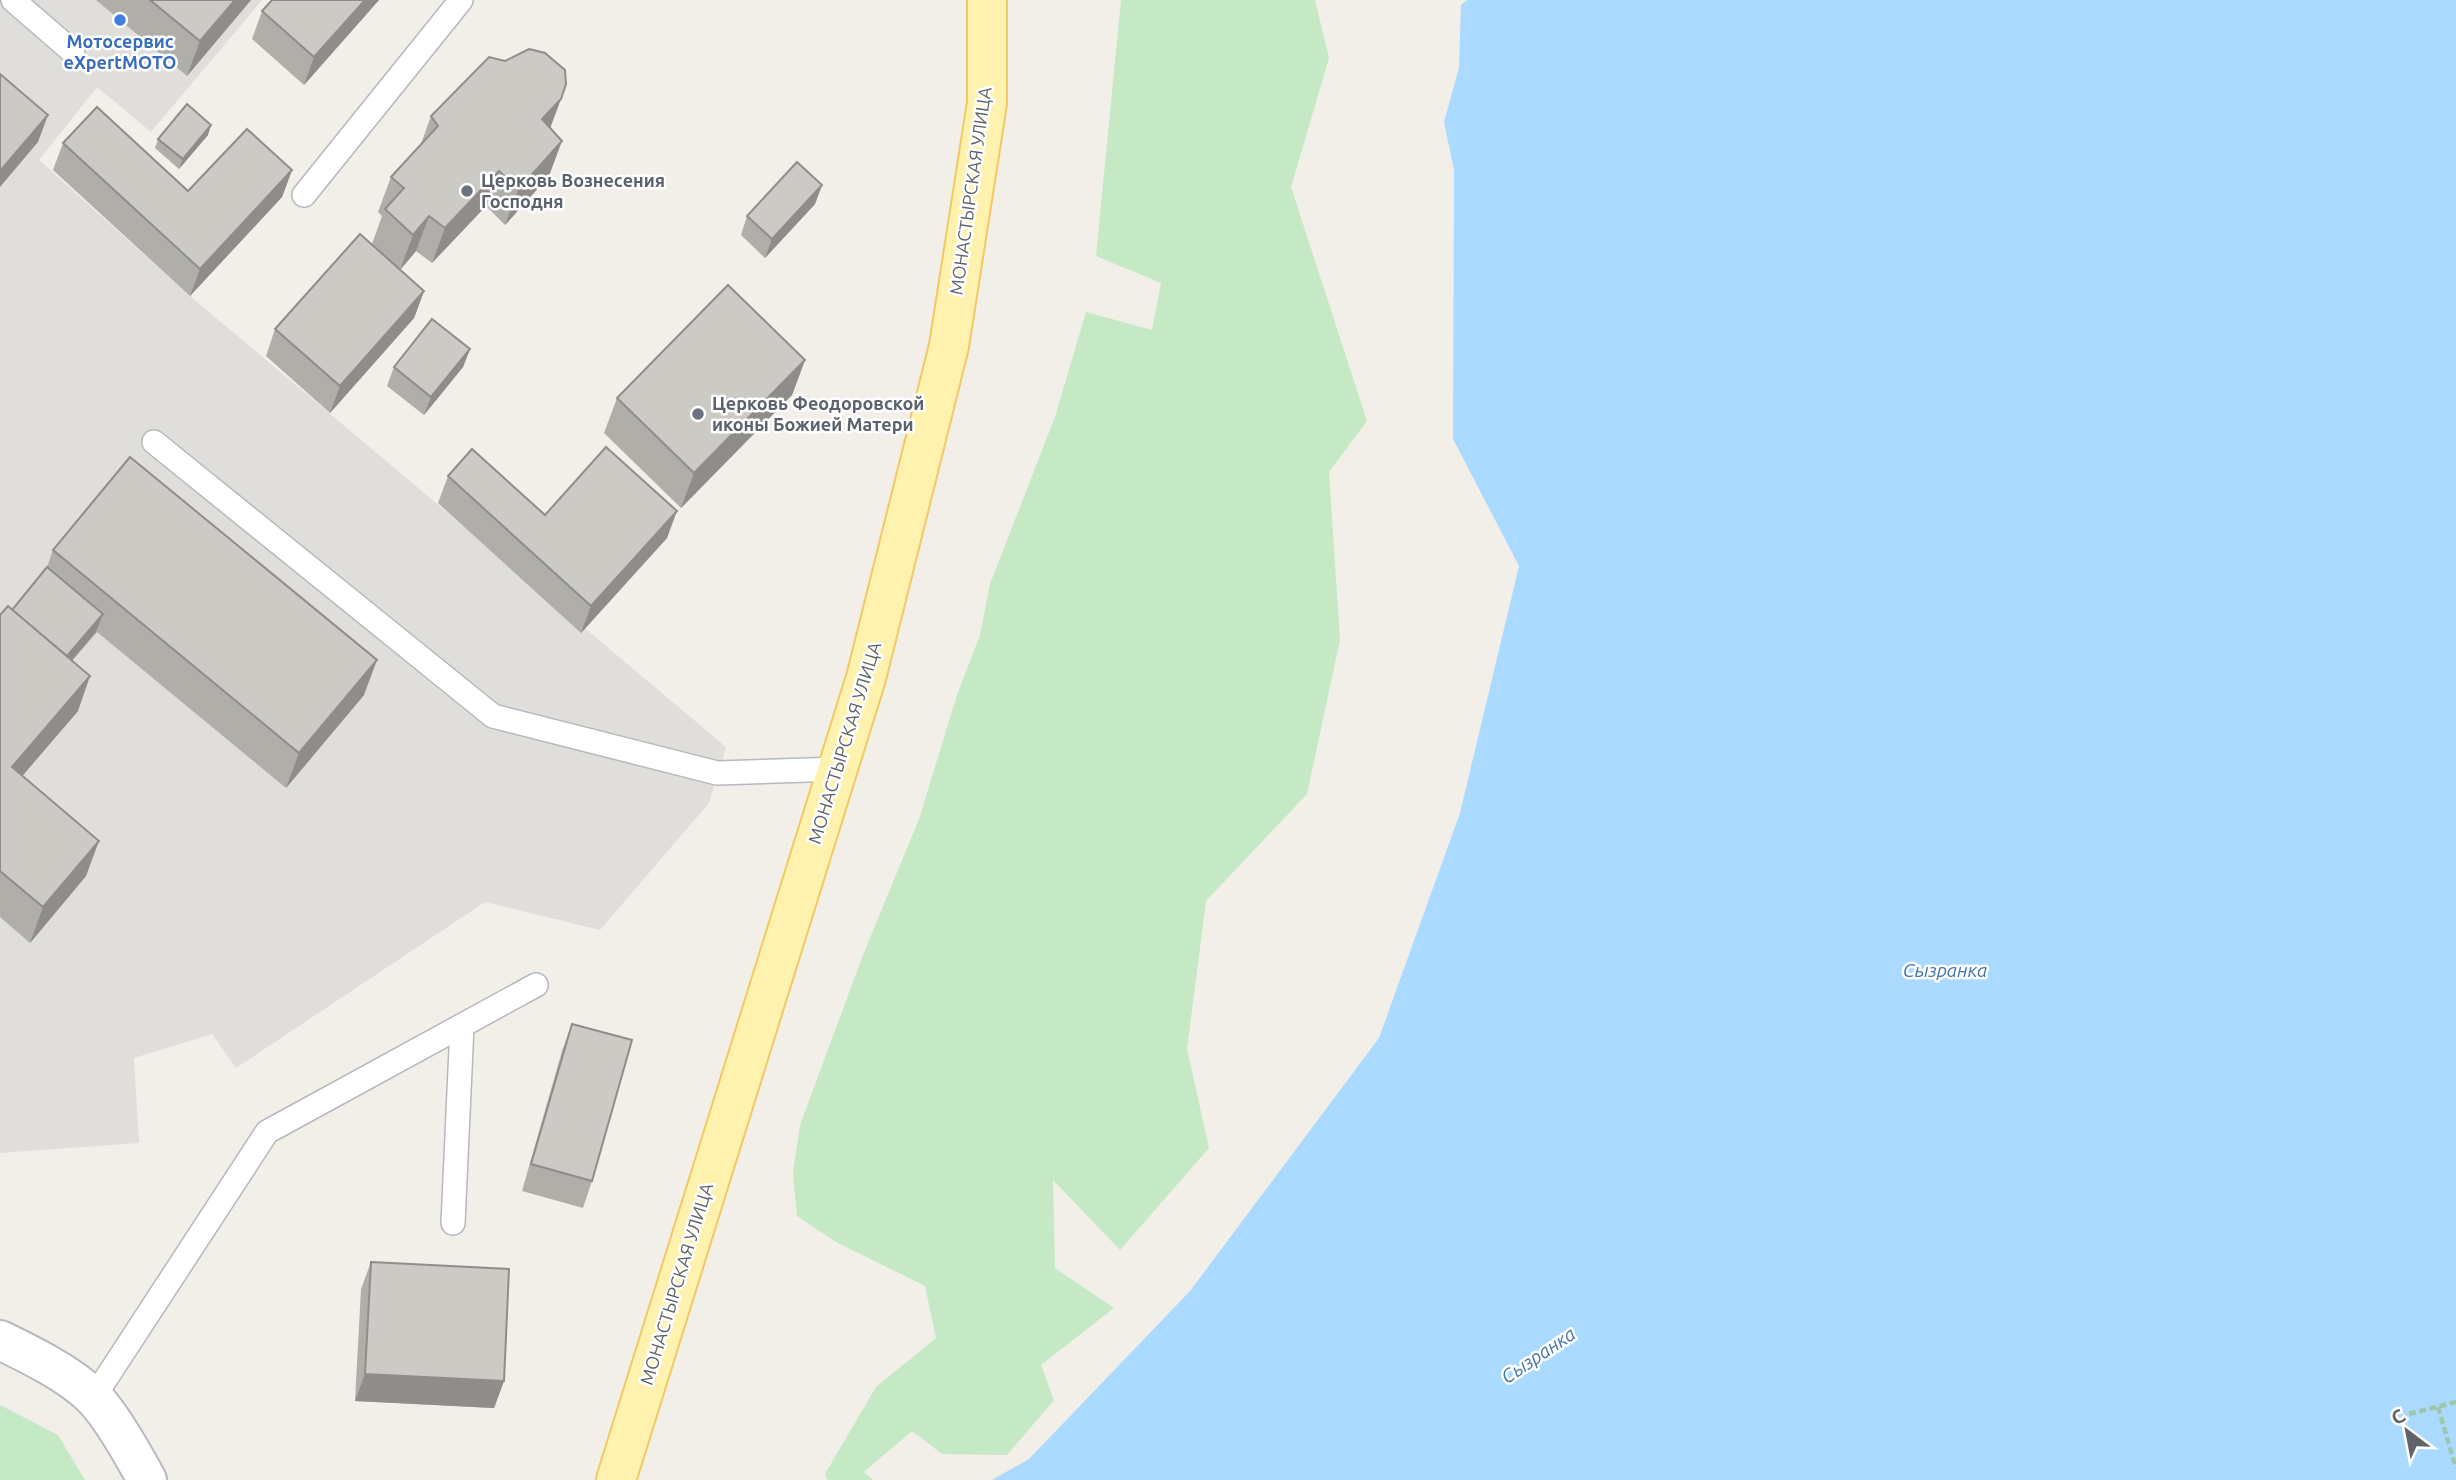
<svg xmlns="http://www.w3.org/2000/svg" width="2456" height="1480" font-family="Ubuntu,sans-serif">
	<rect width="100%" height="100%" fill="#f1efe8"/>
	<polygon fill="#e0deda" points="0,0 262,0 151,132 97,87 39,160 190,296 726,747 709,803 600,930 485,902 236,1068 212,1034 134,1058 139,1143 0,1153"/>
	<g fill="#c5e8c5">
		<polygon points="1121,0 1315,0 1329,58 1291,187 1367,421 1329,472 1340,640 1307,794 1206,901 1187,1049 1209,1148 1120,1250 1053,1180 1055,1268 1114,1308 1041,1365 1054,1400 1007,1455 942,1454 912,1431 864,1472 873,1480 828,1480 825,1474 876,1387 936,1338 925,1286 836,1242 797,1216 793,1173 800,1125 863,955 919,819 957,695 980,635 990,584 1055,417 1086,312 1152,330 1161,283 1096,256"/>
		<polygon points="0,1405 58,1435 85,1480 0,1480"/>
	</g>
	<polygon fill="#aadaff" points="1467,0 2456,0 2456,1480 992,1480 1029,1459 1190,1291 1379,1038 1460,813 1519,566 1453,439 1454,170 1444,122 1459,68 1461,5"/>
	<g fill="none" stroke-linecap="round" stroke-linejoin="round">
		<g stroke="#b5b8bc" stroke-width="26">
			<g id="lane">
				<polyline points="13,0 73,52"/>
				<polyline points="304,195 461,0"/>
				<polyline points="154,442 493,716 717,773 838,769"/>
				<polyline points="453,1223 462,1026"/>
				<polyline points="94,1397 267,1132 536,985"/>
			</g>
		</g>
		<g stroke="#b6babf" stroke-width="42">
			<path id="secondary" d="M0,1340C29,1354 70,1374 93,1397C112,1416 134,1456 147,1480"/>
		</g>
		<g stroke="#f2c960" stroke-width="42">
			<polyline id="primary" points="616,1480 866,678 949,346 987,103 987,0"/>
		</g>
		<g stroke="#9cc7a9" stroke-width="4.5" stroke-dasharray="7 3.5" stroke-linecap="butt">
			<polyline points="2438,1407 2456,1468"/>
			<polyline points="2409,1414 2456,1402"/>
		</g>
		<use href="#lane" stroke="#fff" stroke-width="23"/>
		<use href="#secondary" stroke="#fff" stroke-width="38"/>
		<use href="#primary" stroke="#fff2af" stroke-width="38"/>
	</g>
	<g fill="#afaea9">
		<polygon points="96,0 251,0 187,76"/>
		<polygon points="272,0 379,0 304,85 252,39 262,11"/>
		<polygon points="431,116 550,128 549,176 505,225 486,206 432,263 416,251 400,270 424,291 414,318 330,413 266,356 275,329 372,244 382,216 378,212 391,177 421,144"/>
		<polygon points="208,135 179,169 155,148 158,139"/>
		<polygon points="63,143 188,191 292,170 282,197 190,296 53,170"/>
		<polygon points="822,185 815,204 765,258 741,235 747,216"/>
		<polygon points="470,349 463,367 424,415 387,386 394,367"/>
		<polygon points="805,360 792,395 681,508 604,433 617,398"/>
		<polygon points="448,476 545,515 667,538 581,633 438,503"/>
		<polygon points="53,550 364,695 286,788 97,632 72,661 78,711 22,776 86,876 30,943 0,917 0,615 12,610 47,567"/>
		<polygon points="572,1024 592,1181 583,1208 522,1191 562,1051"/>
		<polygon points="371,1262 504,1381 494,1408 355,1401 361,1289"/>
	</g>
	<g fill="#8f8d8a">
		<polygon points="235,0 251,0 187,76 200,41"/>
		<polygon points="365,0 379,0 304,85 314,57"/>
		<polygon points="561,99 548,134 542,119"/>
		<polygon points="48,115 38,142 0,187 0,171"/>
		<polygon points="211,125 208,135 179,169 183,159"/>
		<polygon points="562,141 549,176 505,225 518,190"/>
		<polygon points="292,170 282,197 190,296 200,269"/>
		<polygon points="499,171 486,206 432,263 445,228"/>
		<polygon points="822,185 815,204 765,258 772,239"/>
		<polygon points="429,216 416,251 400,270 413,235"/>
		<polygon points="424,291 414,318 330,413 340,386"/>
		<polygon points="470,349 463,367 424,415 431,397"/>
		<polygon points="805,360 792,395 681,508 694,473"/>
		<polygon points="677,511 667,538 581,633 591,606"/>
		<polygon points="103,614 96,632 49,687 56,669"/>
		<polygon points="377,660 364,695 286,788 299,753"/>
		<polygon points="90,676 78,711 0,802 12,767"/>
		<polygon points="99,841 86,876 30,943 43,907"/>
		<polygon points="365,1374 504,1381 494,1408 355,1401"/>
	</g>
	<g fill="#cccac5" stroke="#8f8d8a" stroke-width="2">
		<polygon points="150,0 235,0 200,41"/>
		<polygon points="272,0 365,0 314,57 262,11"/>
		<polygon points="529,49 545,53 565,70 566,84 561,99 542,119 562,141 518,190 499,171 445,228 429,216 413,235 385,209 404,188 391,177 438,126 431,116 489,57 505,61"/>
		<polygon points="0,74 48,115 0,171"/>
		<polygon points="187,104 211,125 183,159 158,139"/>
		<polygon points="97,107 188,191 247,129 292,170 200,269 63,143"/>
		<polygon points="797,162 822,185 772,239 747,216"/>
		<polygon points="360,234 424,291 340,386 275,329"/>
		<polygon points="728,285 805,360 694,473 617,398"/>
		<polygon points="432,319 470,349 431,397 394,367"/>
		<polygon points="606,447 677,511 591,606 448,476 472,449 545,515"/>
		<polygon points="130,457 377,660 299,753 53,550"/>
		<polygon points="47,567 103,614 67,656 12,610"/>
		<polygon points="8,606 90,676 12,767 99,841 43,907 0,871 0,615"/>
		<polygon points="572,1024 632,1040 592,1181 531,1164"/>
		<polygon points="371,1262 509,1269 504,1381 365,1374"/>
	</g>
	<circle fill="#3f7fe0" stroke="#fff" stroke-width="2.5" cx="120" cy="20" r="7"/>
	<g fill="#6b7280" stroke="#fff" stroke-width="2.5">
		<circle cx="467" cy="191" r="7"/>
		<circle cx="698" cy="414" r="7"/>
	</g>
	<g text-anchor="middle" stroke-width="5" stroke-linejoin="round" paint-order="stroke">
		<g font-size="18" font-weight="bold" fill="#366cbe" stroke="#fff">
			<text x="120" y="48">Мотосервис<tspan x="120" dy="21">eXpertMOTO</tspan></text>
		</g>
		<g font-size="18" font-weight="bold" fill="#5b616d" stroke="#fff" text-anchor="start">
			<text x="481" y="187">Церковь Вознесения<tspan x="481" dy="21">Господня</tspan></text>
			<text x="712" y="410">Церковь Феодоровской<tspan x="712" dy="21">иконы Божией Матери</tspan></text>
		</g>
		<g font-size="18" fill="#5f6368" stroke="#fff">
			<text transform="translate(971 191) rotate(-82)" y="6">МОНАСТЫРСКАЯ УЛИЦА</text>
			<text transform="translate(845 743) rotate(-73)" y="6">МОНАСТЫРСКАЯ УЛИЦА</text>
			<text transform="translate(677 1284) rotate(-73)" y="6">МОНАСТЫРСКАЯ УЛИЦА</text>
		</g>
		<g font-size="19" font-style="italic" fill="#4174aa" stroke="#fff">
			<text x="1945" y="977">Сызранка</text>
			<text transform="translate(1538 1355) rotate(-34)" y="7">Сызранка</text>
		</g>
	</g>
	<g transform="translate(2407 1431) rotate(328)" stroke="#ffffff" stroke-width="5" paint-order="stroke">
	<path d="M0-5L12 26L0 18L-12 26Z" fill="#5f6368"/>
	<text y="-10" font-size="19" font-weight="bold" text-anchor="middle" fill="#5f6368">С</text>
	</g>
</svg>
